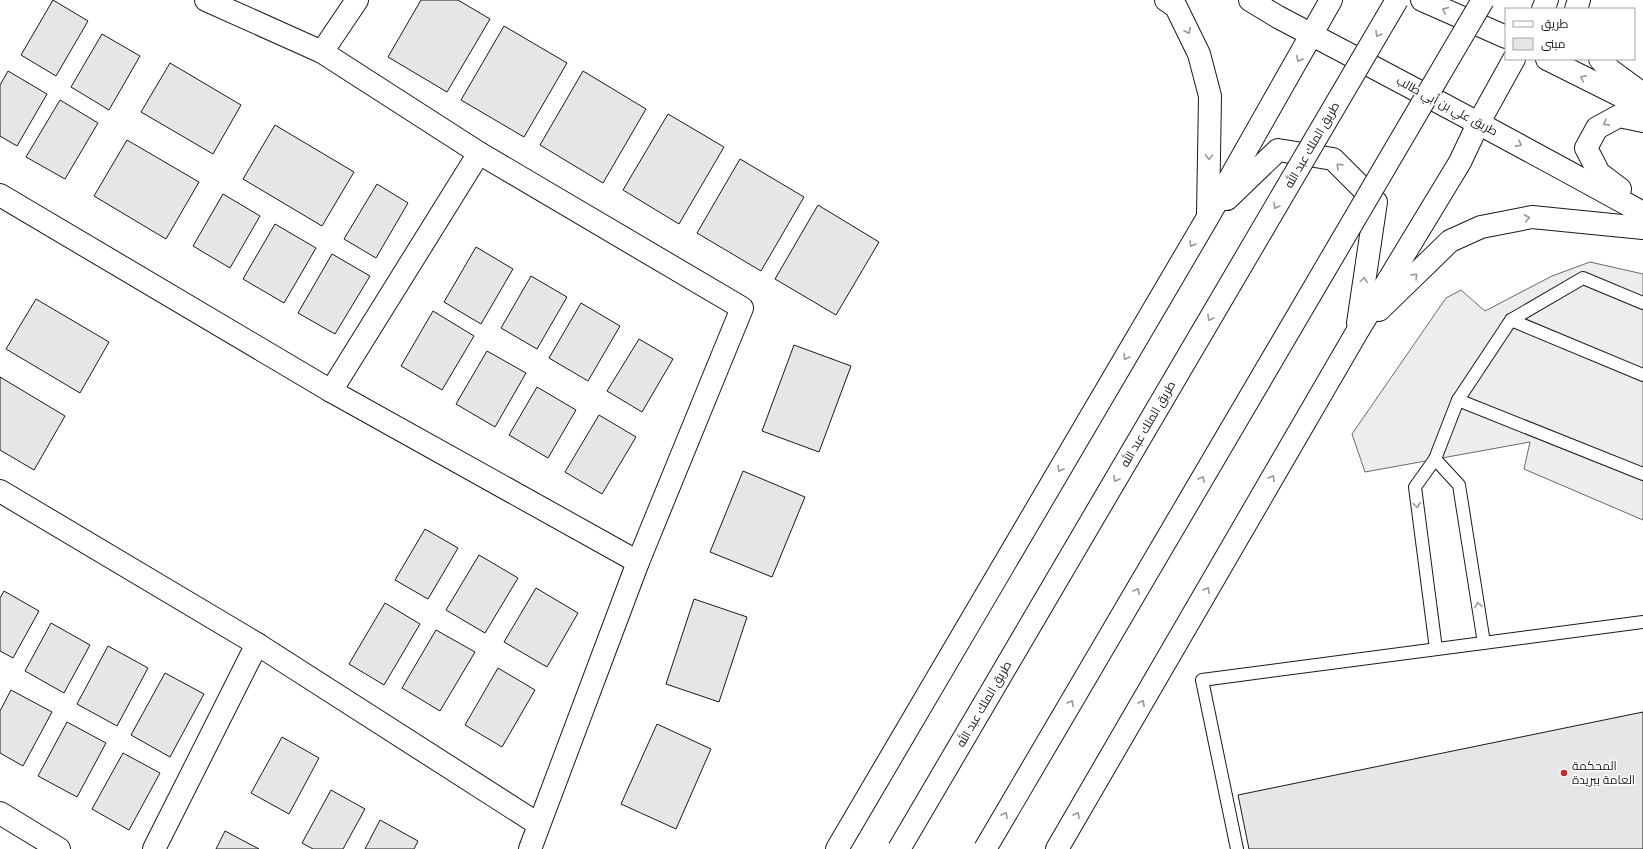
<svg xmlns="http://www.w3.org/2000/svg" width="1643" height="849" font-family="Overpass,Cairo,sans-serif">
	<rect width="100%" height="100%" fill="#fff"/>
	<polygon fill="#ededed" stroke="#6a6a6a" points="1590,262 1643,274 1643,520 1524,469 1530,442 1365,472 1352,434 1446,298 1461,290 1485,311 1552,276"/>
	<g fill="#e6e6e6" stroke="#1a1a1a">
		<polygon points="53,0 88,21 56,76 21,55"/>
		<polygon points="421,0 458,0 490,19 447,92 388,57"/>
		<polygon points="504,26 567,63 524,137 461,100"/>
		<polygon points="102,34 140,56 109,110 71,87"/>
		<polygon points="170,63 241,105 213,154 141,112"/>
		<polygon points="8,71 47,94 17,146 0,136 0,85"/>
		<polygon points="583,71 646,109 603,183 540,145"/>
		<polygon points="60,100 98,123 65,179 26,157"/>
		<polygon points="668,114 724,147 679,224 623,190"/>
		<polygon points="275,125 354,172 322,226 243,179"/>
		<polygon points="127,140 199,182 166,239 94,196"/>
		<polygon points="740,159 804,197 761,271 697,233"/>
		<polygon points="377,184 408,203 376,258 344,239"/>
		<polygon points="223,194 260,216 230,268 193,246"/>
		<polygon points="818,205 879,242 836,315 775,279"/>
		<polygon points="275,224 316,248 284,303 243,279"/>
		<polygon points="476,247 513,269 481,324 444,302"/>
		<polygon points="332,254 370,276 335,334 298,313"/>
		<polygon points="531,276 567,297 537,349 501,328"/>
		<polygon points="36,299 109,342 80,393 6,349"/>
		<polygon points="581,303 620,326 588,381 549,358"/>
		<polygon points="433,311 474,336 442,390 401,366"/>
		<polygon points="639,339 673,359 642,412 607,391"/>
		<polygon points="794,345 851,366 819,452 762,431"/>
		<polygon points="487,351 526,373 495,427 456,404"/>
		<polygon points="0,377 65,416 34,470 0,450"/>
		<polygon points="537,387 576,410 548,458 509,435"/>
		<polygon points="599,415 636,437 602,494 565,472"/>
		<polygon points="743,471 805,497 772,577 710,552"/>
		<polygon points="425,529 458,548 428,599 395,580"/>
		<polygon points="479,555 518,578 485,633 446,610"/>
		<polygon points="536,588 578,613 547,667 504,642"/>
		<polygon points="4,591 39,611 13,658 0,651 0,598"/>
		<polygon points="694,599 747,617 719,702 666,684"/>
		<polygon points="385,603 420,624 384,685 349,664"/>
		<polygon points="51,623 90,645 64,693 25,671"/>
		<polygon points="436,630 475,652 440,711 402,688"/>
		<polygon points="108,646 148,668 117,726 77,704"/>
		<polygon points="498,668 535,690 502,747 465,725"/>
		<polygon points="165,673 204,694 170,757 131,735"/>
		<polygon points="11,690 52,712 23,766 0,753 0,711"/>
		<polygon points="1643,712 1643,849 1249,849 1238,795"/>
		<polygon points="67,722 106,743 77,797 38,776"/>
		<polygon points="657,724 711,749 676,829 621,804"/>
		<polygon points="282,737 319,758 289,814 251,793"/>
		<polygon points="123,753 160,773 129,830 92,809"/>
		<polygon points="331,790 365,809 343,849 313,849 302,843"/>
		<polygon points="380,820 418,841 414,849 365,849"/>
		<polygon points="225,831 259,849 216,849"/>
	</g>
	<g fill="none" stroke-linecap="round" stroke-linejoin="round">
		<g stroke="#1a1a1a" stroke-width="14">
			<g id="lane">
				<polyline points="1511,320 1583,278 1643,303"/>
				<polyline points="1643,375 1511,320 1458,400 1643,474"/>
				<polyline points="1435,459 1459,485 1484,643"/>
				<polyline points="1436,649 1415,487 1435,459 1458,400"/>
				<polyline points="1237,849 1202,680 1643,622"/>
			</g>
		</g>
		<g stroke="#1a1a1a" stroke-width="24">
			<g id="street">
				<polyline points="206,0 322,52 479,153 742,308 638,562 530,849"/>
				<polyline points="322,52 357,0"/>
				<polyline points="0,195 331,391 638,562"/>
				<polyline points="331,391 479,153"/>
				<polyline points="0,491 257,644 538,824"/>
				<polyline points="0,813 59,849"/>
				<polyline points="154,849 257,644"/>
			</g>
		</g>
		<g stroke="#1a1a1a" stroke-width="24">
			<g id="secondary">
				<path d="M1250,0L1278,17C1400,81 1522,146 1643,213"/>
				<polyline points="1422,0 1506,37"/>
				<polyline points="1547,59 1643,107"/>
				<polyline points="1620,189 1599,173 1586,148 1597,128 1619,116 1643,121"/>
			</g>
		</g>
		<g stroke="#1a1a1a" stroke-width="24">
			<g id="primary">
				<polyline points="1166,0 1176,7 1199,54 1210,96 1208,215"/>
				<polyline points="1543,9 1547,0"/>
				<polyline points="1576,9 1579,0"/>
				<polyline points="1600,59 1610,70 1643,94"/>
				<polyline points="1227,199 1278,150 1333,159 1376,202 1358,323"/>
				<polyline points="1379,310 1450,241 1481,227 1532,217 1643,228"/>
				<polyline points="837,849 1208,217 1331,0"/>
				<polyline points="1057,849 1357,332 1460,162 1478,124 1514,59"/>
			</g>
		</g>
		<use href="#lane" stroke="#fff" stroke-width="12"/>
		<use href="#street" stroke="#fff" stroke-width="22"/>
		<use href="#secondary" stroke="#fff" stroke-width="22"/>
		<use href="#primary" stroke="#fff" stroke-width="22"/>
		<g stroke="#1a1a1a" stroke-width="24" stroke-linecap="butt">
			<g id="highway-bridge">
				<polyline points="899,849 1397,0"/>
				<polyline points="985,849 1483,0"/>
			</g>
		</g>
		<use href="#highway-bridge" stroke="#fff" stroke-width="22"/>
	</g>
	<defs><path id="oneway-chevron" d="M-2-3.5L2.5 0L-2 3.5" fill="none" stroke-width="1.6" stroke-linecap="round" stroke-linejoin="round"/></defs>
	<g stroke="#989898">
		<use href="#oneway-chevron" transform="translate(1445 10) rotate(-156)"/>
		<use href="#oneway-chevron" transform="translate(1188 31) rotate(63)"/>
		<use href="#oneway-chevron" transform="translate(1378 34) rotate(120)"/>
		<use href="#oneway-chevron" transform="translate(1299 59) rotate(119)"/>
		<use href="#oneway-chevron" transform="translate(1583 78) rotate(-154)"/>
		<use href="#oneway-chevron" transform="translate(1606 123) rotate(152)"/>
		<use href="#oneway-chevron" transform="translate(1519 144) rotate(28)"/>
		<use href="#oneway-chevron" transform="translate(1209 157) rotate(91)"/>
		<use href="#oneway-chevron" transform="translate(1339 166) rotate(-136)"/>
		<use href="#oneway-chevron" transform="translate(1276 206) rotate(120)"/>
		<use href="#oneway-chevron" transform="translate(1527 218) rotate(-11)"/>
		<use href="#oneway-chevron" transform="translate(1192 244) rotate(120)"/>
		<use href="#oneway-chevron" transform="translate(1415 276) rotate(-44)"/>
		<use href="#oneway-chevron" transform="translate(1364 280) rotate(-82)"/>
		<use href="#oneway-chevron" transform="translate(1210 318) rotate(120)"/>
		<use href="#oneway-chevron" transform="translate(1126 357) rotate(120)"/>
		<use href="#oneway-chevron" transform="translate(1060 469) rotate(120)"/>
		<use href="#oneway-chevron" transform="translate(1272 478) rotate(-60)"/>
		<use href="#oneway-chevron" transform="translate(1116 479) rotate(120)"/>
		<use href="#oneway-chevron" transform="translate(1202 479) rotate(-60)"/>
		<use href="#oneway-chevron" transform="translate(1417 505) rotate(83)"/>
		<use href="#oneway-chevron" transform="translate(1207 590) rotate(-60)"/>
		<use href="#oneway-chevron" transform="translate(1137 591) rotate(-60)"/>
		<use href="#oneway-chevron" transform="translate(1478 605) rotate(-99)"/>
		<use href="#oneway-chevron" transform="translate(1071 703) rotate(-60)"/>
		<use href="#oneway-chevron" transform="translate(1142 703) rotate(-60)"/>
		<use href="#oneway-chevron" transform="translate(1005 815) rotate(-60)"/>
		<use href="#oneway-chevron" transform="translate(1077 815) rotate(-60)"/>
	</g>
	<circle fill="#c62828" stroke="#fff" stroke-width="1.5" cx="1564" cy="773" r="4"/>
	<g text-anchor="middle" stroke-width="3" stroke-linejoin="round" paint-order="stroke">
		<g font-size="12" fill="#1a1a1a" stroke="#fff">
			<text transform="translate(1447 106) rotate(28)" y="4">طريق علي بن أبي طالب</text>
			<text transform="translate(1312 145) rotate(-60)" y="4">طريق الملك عبد الله</text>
			<text transform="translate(1148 424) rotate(-60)" y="4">طريق الملك عبد الله</text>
			<text transform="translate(984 704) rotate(-60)" y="4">طريق الملك عبد الله</text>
		</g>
		<g font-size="12" fill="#1a1a1a" stroke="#fff" text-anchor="start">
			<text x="1572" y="770">المحكمة<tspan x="1572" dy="14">العامة ببريدة</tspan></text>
		</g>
	</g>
	<rect x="1505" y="8" width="130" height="52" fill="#ffffff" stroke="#a3a3a3"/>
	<rect x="1513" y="21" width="20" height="6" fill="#ffffff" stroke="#a3a3a3"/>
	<text x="1541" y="28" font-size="12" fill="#1a1a1a">طريق</text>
	<rect x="1513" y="38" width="20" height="12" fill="#e6e6e6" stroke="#a3a3a3"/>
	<text x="1541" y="48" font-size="12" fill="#1a1a1a">مبنى</text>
</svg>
